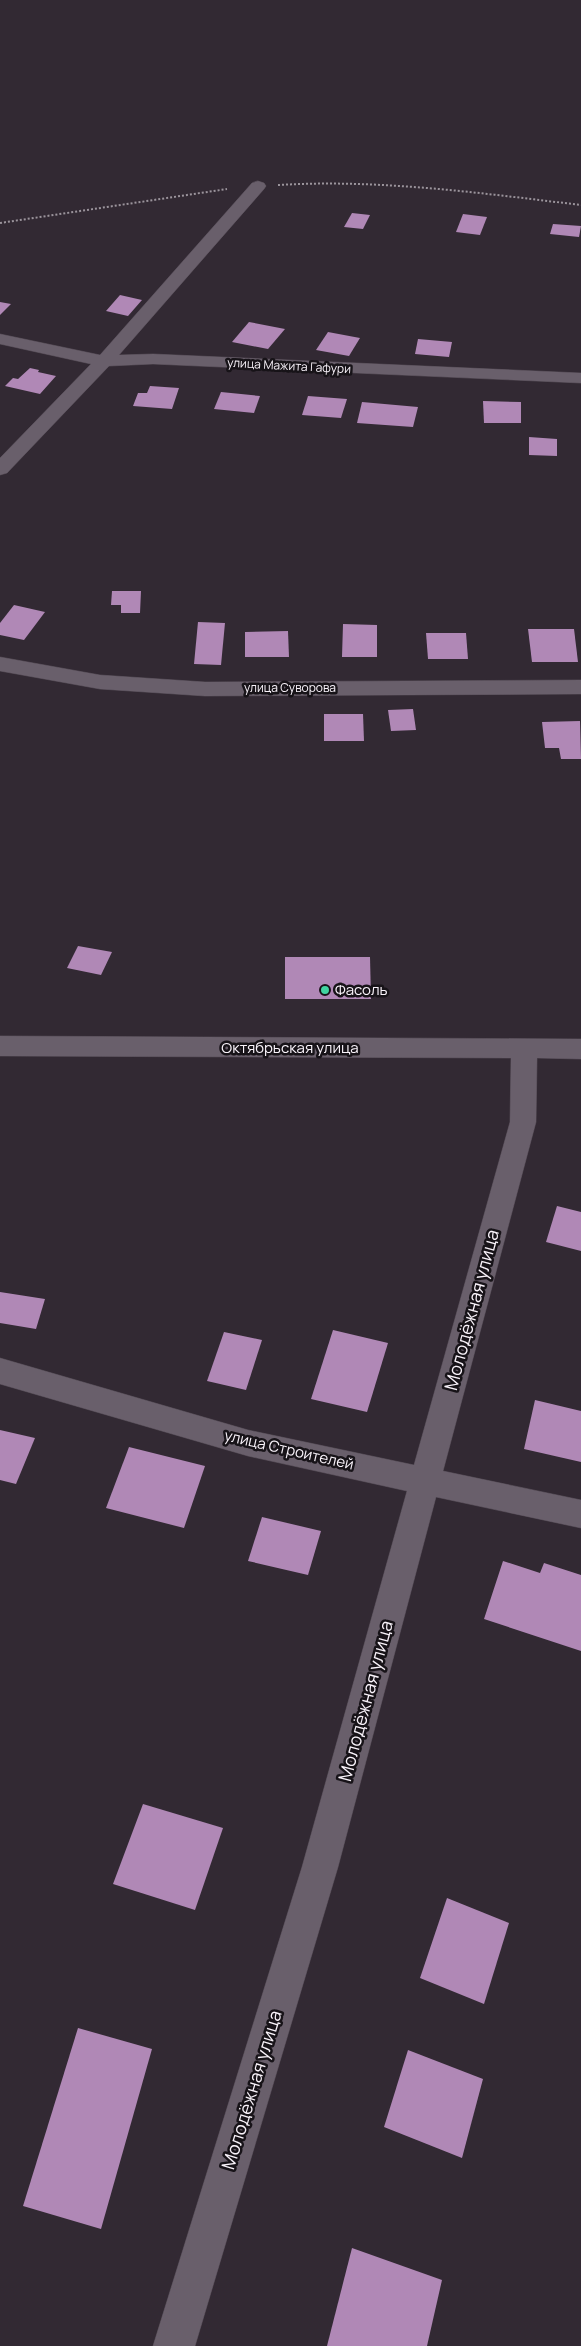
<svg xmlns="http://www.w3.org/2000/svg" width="581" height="2346" font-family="Manrope,sans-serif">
	<rect width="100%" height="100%" fill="#322933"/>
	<g fill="#b088b6">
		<polygon points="352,213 370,215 363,229 344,227"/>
		<polygon points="463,214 487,217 480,235 456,232"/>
		<polygon points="553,224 581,226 579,237 550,234"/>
		<polygon points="120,295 142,300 128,316 106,311"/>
		<polygon points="0,302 11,304 0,315"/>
		<polygon points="249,322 285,329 268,349 232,342"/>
		<polygon points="328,332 360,338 349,356 316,350"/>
		<polygon points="418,339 452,342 449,357 415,354"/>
		<polygon points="30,368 39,370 38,372 56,376 40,394 5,386 13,378 18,379"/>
		<polygon points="150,386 179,388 172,409 133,406 138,393 147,393"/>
		<polygon points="221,392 260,396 254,413 214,409"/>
		<polygon points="308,396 347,399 341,418 302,415"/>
		<polygon points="483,401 521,402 521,423 484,423"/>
		<polygon points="362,402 418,407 413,427 357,423"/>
		<polygon points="529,437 557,439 557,456 529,455"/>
		<polygon points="112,591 141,591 140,613 121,613 121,605 111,605"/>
		<polygon points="14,605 45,612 24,640 0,635 0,623"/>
		<polygon points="198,622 225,623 221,665 194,664"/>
		<polygon points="343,624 377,625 377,657 342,657"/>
		<polygon points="528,629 574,629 578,662 532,662"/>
		<polygon points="288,631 289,657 245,657 245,632"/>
		<polygon points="426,633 466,633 468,659 428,659"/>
		<polygon points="413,709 416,730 391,731 388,710"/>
		<polygon points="324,714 363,714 364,741 324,741"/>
		<polygon points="580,721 581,759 561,759 559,748 545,748 542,722"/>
		<polygon points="78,946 112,952 101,975 67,968"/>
		<polygon points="285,957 370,957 371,999 285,999"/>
		<polygon points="557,1206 581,1212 581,1251 546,1242"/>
		<polygon points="0,1292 45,1299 36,1329 0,1323"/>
		<polygon points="333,1330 388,1343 367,1412 311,1399"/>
		<polygon points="224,1332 262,1340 246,1390 207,1381"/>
		<polygon points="535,1400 581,1411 581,1462 524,1449"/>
		<polygon points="0,1430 35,1438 16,1484 0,1480"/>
		<polygon points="129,1447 205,1466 184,1528 106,1508"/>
		<polygon points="262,1517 321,1531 308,1575 248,1561"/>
		<polygon points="503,1561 540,1573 544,1563 581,1575 581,1651 484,1619"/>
		<polygon points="143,1804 223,1828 195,1910 113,1884"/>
		<polygon points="447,1898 509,1923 484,2004 420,1978"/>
		<polygon points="78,2028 152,2049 101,2229 23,2206"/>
		<polygon points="408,2050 483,2079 462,2158 384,2127"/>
		<polygon points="352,2248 442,2280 427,2346 327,2346"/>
	</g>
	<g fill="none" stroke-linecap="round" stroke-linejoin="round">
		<g stroke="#504751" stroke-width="1">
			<g id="minor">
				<polygon points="258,181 264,183 266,186 264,189 119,355 153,354 581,373 581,383 153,364 109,366 7,473 0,475 0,458 91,364 0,344 0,334 100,355 252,183"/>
				<polygon points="0,657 100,675 205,682 581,680 581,694 205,696 100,689 0,671"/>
				<polygon points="0,1036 581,1039 581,1059 537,1058 536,1122 443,1471 581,1500 581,1528 436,1497 338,1867 195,2346 153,2346 302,1867 407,1491 248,1456 0,1384 0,1358 248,1430 414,1465 510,1122 511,1058 0,1056"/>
			</g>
		</g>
		<g stroke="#9b949c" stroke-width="2" stroke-dasharray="2 2" stroke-linecap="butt">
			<path d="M278,185C380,179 480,193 581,205"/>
			<polyline points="0,223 227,189"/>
		</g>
		<use href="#minor" fill="#695f6b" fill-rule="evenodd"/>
	</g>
	<circle fill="#41d4a1" stroke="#171318" stroke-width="2" cx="325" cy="990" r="5"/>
	<g text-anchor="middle" stroke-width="5" stroke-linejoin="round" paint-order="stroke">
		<g font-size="12" fill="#f9f3fa" stroke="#171318">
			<text transform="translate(289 366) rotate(3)" y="4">улица Мажита Гафури</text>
			<text x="290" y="692">улица Суворова</text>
		</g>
		<g font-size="15" fill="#f9f3fa" stroke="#171318" text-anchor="start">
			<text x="335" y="995">Фасоль</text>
		</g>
		<g font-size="15" fill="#f9f3fa" stroke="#171318">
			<text x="290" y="1053">Октябрьская улица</text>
			<text transform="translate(289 1450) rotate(13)" y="5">улица Строителей</text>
		</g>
		<g font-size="18" fill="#f9f3fa" stroke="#171318">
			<text transform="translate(472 1310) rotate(-75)" y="6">Молодёжная улица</text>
			<text transform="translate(366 1701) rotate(-75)" y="6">Молодёжная улица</text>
			<text transform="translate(252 2090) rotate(-73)" y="6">Молодёжная улица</text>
		</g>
	</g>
</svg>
